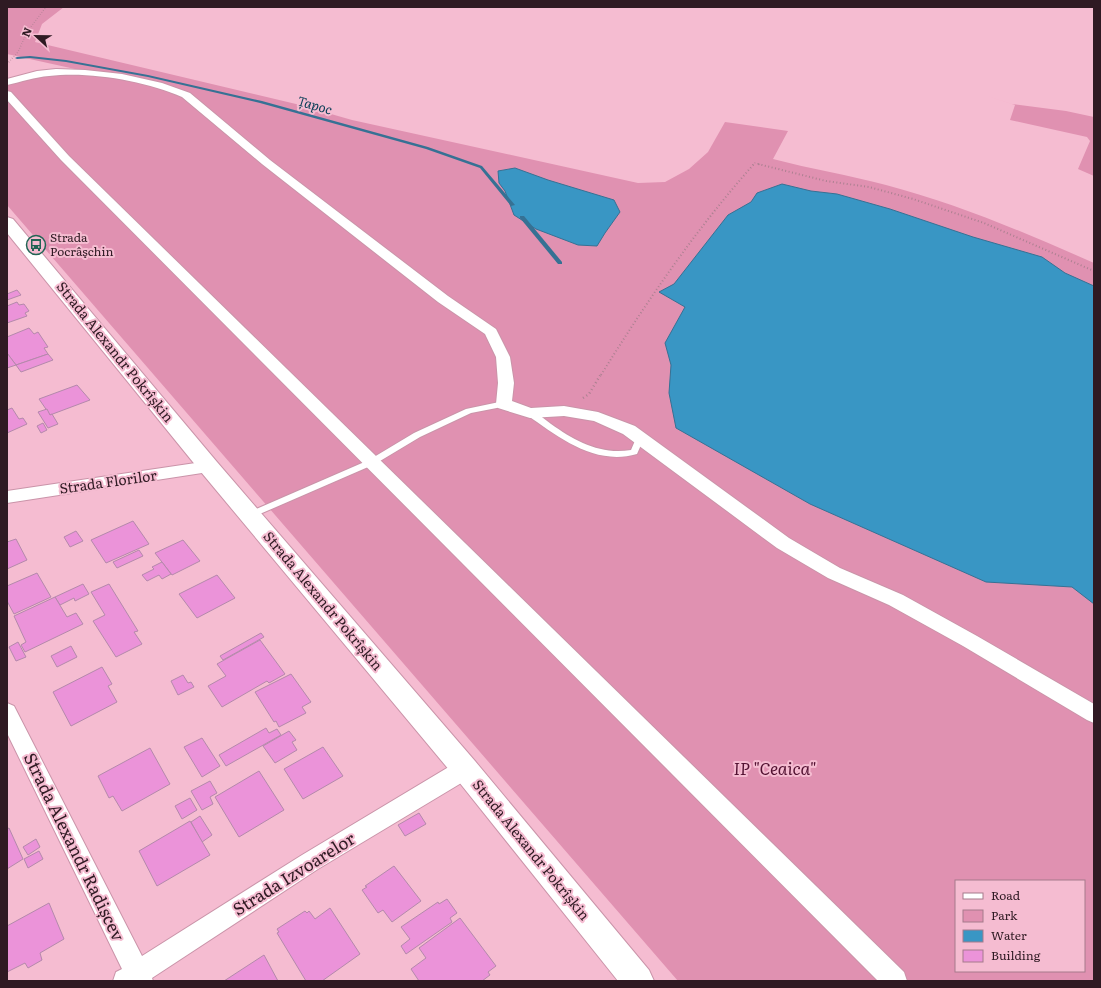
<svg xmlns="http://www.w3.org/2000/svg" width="1101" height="988" font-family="Literata,serif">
	<rect width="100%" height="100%" fill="#f5bcd1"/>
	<g fill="#e091b1" fill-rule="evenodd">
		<path d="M7,7H64L42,24L35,42L296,104L352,120L638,183L665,182L689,169L708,152L725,122L788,131L773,159C811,169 849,175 886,185C958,204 1026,233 1094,263V981H678L7,205V79L47,71L75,69L7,54ZM956,881H1084V971H956Z"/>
		<polygon points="984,95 1012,104 1066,111 1094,117 1094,176 1078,169 1090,141 1087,137 1010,120 1015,105"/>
	</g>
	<g fill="#3996c4" stroke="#367194">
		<polygon points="515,168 548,180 614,200 620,212 605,233 597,246 578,245 536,229 514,215 505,191 499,183 498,171"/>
		<polygon points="782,184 811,191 837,194 890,209 973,237 1042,257 1065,273 1094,286 1094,604 1072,587 986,582 810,504 676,428 669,393 671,365 665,343 685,307 659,292 674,284 728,215 751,202 757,193"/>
	</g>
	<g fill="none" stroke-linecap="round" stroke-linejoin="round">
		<g fill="#367194" fill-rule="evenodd">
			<polygon points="30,56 66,60 148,75 262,101 428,147 482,166 515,205 511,206 480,168 426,149 260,103 148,77 66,62 30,58 17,59 15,58 17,57"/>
			<polygon points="520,216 524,216 562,262 562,264 558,264 520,218"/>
		</g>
	</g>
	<g fill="#eb93d9" stroke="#b489ab">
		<polygon points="17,290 21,295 7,300 7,294"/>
		<polygon points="17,302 19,305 24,304 29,311 25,313 27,316 7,323 7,306"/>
		<polygon points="29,328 34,334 38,332 48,347 44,348 48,354 16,365 7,353 7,337"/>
		<polygon points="7,353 16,365 7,368"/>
		<polygon points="48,354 53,360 21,372 16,365"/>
		<polygon points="77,385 90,400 50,415 39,399"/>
		<polygon points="12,408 19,419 23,418 27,424 7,433 7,410"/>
		<polygon points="47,409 50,415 52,414 58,424 48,428 38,412"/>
		<polygon points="43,423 47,430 41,433 37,426"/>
		<polygon points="133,521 149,544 106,563 91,540"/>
		<polygon points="76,531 83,541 70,547 64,537"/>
		<polygon points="16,539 27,560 7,569 7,542"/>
		<polygon points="183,540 200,561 172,575 155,553"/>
		<polygon points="139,550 143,556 117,568 113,562"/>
		<polygon points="162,562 171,574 162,579 159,575 147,581 142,575 154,569 152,567"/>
		<polygon points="37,573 51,597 14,614 7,601 7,586"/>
		<polygon points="217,575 235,598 197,618 179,594"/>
		<polygon points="83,584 89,594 75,601 74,598 60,605 55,597"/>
		<polygon points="109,584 138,631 134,632 142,644 116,657 93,621 105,615 91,592"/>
		<polygon points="55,597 67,617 76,613 83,624 25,652 21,645 26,642 14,616"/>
		<polygon points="261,633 264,637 223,660 220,656"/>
		<polygon points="260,640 285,674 269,683 267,681 222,707 208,686 226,676 217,664"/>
		<polygon points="18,642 26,657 16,661 9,647"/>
		<polygon points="71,646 77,657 57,667 51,656"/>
		<polygon points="102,667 112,684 108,686 117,702 71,726 53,692"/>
		<polygon points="291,674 311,702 302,707 306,713 279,727 276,721 274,722 255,692"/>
		<polygon points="183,675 188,683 191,682 194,687 178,695 171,681"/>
		<polygon points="266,728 269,733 277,729 281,735 226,766 219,755"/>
		<polygon points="289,731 296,740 292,742 297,750 275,763 263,746"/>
		<polygon points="202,738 220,766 202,777 184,747"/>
		<polygon points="323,747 343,776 303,799 284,769"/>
		<polygon points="150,748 170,784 122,811 113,796 109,798 98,776"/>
		<polygon points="259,771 284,810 239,837 215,797"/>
		<polygon points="210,781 217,793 210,797 213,804 202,810 191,791"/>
		<polygon points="190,798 197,810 182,819 175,806"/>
		<polygon points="419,813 426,824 405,836 398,825"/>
		<polygon points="200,816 212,835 202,842 191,822"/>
		<polygon points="190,821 210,855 157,886 139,851"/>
		<polygon points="9,828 23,859 7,869 7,829"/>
		<polygon points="36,839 40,847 28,855 23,847"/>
		<polygon points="39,851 43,859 28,868 24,859"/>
		<polygon points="394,866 421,901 392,922 383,910 378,913 362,890 367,887 365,886"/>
		<polygon points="447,899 457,913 450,918 452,922 406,954 401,946 410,939 401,927 438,902 439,904"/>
		<polygon points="49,903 64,939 40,953 42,960 28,968 25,963 7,972 7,926"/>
		<polygon points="330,908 360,954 322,981 306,981 277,933 279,932 277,929 305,911 307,913 309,911 315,919"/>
		<polygon points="460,918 496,966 488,972 490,975 482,981 419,981 411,969 426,958 419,948"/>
		<polygon points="264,955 278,981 224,981"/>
	</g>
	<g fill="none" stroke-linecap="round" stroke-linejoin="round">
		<g stroke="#ca94a9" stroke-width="2">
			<g id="lane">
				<polygon points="504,401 507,402 508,404 507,406 471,413 420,437 375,464 253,517 247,517 245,515 247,513 369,460 414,433 466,409"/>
				<path d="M530,410C537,412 544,419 551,424C575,441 600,455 631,450L637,436L640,435L644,438L637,454C595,466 560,438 527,415L526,413L527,411Z"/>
			</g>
		</g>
		<g stroke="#ca94a9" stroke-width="2">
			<g id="street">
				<path d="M56,69L85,70L122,74L162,83L190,93L270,160L448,296L496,329L510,357L514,383L512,401L531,408L564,406L598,412L635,426L789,538L840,568L903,595L977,636L1094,704V723L1087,720L963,646L889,605L828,578L777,548L623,434L594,421L564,416L530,418L498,408L496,404L498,383L496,357L485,334L438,302L262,164L182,97C145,81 90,71 49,76C35,77 21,82 7,85V79L37,71Z"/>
				<polygon points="7,91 11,92 69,156 904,972 907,981 878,981 61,160 7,100"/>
				<polygon points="209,461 215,463 217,467 215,471 7,503 7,491"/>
				<polygon points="7,703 14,706 142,956 302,855 457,762 465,760 473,762 476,769 473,776 318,869 152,978 153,981 113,981 116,972 122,969 7,733"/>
			</g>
		</g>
		<g stroke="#ca94a9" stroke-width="2">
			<polygon id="secondary" points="7,217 13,219 217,462 475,761 649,970 654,981 618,981 455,777 201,472 7,233"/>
		</g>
		<g stroke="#ac8091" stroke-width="1.5" stroke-dasharray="0.5 2" stroke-linecap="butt">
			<polyline points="7,64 18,52 27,32 46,7"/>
			<polyline points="753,165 755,163 762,165"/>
		</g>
		<g stroke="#ac8091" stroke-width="2" stroke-dasharray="1 2.5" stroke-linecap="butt">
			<polyline points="758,164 826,181 869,187 913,199 984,223 1094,271"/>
			<path d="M601,375C647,301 696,229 754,164"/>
		</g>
		<polyline stroke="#ac8091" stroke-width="2.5" stroke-dasharray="1 3" stroke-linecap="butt" points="583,398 589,394 601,374"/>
		<use href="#lane" fill="#fff" fill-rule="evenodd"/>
		<use href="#street" fill="#fff" fill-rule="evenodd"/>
		<use href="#secondary" fill="#fff" fill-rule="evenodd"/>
	</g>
	<defs>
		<g id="bus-ring" transform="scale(1)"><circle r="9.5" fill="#f5bcd1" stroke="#216454" stroke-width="1.5"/><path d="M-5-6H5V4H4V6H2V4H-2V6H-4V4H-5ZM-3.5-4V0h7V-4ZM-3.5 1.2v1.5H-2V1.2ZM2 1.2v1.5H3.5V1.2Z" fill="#216454"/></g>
	</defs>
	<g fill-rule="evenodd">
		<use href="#bus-ring" x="36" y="245"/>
	</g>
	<g text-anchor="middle" stroke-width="4" stroke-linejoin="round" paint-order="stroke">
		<g font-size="12" fill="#2f1a23" stroke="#f5bcd1" text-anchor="start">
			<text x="50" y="242">Strada<tspan x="50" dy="14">Pocrâşchin</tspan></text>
		</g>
		<g font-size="13" font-style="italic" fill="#053b54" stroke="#f5bcd1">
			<text transform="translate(315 105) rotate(16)" y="5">Țapoc</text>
		</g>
		<g font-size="14" fill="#2f1a23" stroke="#f5bcd1">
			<text transform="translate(115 352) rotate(51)" y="5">Strada Alexandr Pokrîșkin</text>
			<text transform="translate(108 482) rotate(-8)" y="5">Strada Florilor</text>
			<text transform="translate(323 601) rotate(50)" y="5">Strada Alexandr Pokrîșkin</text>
			<text transform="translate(531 850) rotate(51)" y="5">Strada Alexandr Pokrîșkin</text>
		</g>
		<g font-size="17" font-style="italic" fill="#521131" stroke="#f5bcd1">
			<text x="775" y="775">IP "Ceaica"</text>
		</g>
		<g font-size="17" fill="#2f1a23" stroke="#f5bcd1">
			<text transform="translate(74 847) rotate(64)" y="6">Strada Alexandr Radișcev</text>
			<text transform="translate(294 874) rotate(-32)" y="6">Strada Izvoarelor</text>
		</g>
	</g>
	<rect width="1101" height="988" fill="none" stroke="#2f1a23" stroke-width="16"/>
	<rect x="955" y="880" width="130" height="92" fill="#f5bcd1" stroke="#a67b8b"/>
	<rect x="963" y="893" width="20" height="6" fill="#ffffff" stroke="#a67b8b"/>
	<text x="991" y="900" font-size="12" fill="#2f1a23">Road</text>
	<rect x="963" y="910" width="20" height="12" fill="#e091b1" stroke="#a67b8b"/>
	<text x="991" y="920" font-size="12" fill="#2f1a23">Park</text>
	<rect x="963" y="930" width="20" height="12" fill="#3996c4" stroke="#a67b8b"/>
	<text x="991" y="940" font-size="12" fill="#2f1a23">Water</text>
	<rect x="963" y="950" width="20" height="12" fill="#eb93d9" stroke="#a67b8b"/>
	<text x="991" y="960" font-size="12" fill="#2f1a23">Building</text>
	<g transform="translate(36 36) rotate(292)" stroke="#f5bcd1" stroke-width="3" paint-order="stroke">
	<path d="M0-3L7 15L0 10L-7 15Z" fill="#2f1a23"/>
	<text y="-6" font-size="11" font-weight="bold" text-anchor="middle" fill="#2f1a23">N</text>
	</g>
</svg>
